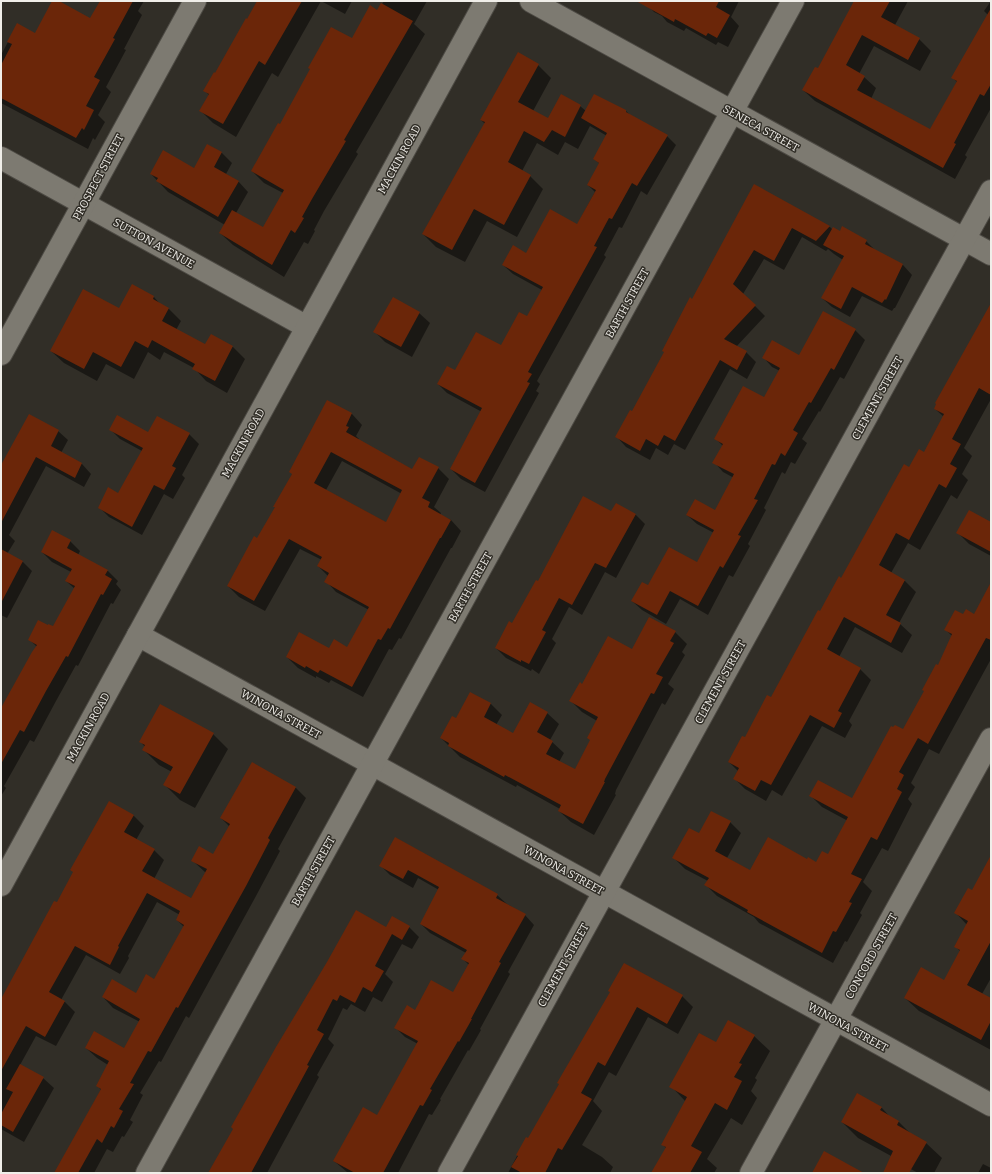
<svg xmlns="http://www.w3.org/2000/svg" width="992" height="1174" font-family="Bitter,serif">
	<rect width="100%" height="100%" fill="#312e27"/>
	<g fill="#0007" fill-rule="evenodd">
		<polygon points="53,1 57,1 91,20 101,1 144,1 138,11 142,15 124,49 126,50 106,87 111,92 98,115 105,122 95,140 93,138 88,149 1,103 1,55 17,25 35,35"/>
		<polygon points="258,1 352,1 345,14 321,1 278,77 272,73 236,137 213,123 200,110 209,95 204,90 216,75"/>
		<polygon points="384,1 427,1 414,24 425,34 356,152 358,154 324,211 314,230 315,231 308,244 304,242 284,277 233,245 220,233 225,225 168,192 151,174 194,169 208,145 222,153 232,163 226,174 238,181 248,192 236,213 264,229 283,193 264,183 252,171 280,125 352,39 378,11"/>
		<polygon points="644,1 739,1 731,17 739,26 728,47 718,42 716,45 686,28 684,31 667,22 662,16 654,12"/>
		<polygon points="855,1 908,1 895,25 919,39 931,51 920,71 874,46 859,74 864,77 876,88 871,99 930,131 957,82 953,78 988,15 984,11 991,1 991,108 965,155 967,157 955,179 815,101 803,90 819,70"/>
		<polygon points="538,65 551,78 533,111 548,120 580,106 586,111 626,111 630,115 667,136 676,145 647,195 641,191 622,228 619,227 604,255 606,257 537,381 540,384 536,391 539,393 485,492 461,479 451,469 482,412 447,393 438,384 455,372 502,347 527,318 542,290 513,274 503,265 527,254 577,225 595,192 588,185 600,164 594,159 607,136 590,126 578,149 565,142 558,155 537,143 522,171 530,176 543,189 517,237 487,221 465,262 436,247 423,234 485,124 481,120"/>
		<polygon points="754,186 830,227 833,230 866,241 876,251 903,265 912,275 895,308 894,308 892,311 862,296 850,317 832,307 822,298 843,260 834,254 828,249 826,251 802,237 784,270 764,259 743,294 765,316 736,347 746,352 756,362 747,379 730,369 685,450 674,444 668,455 656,448 650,460 626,447 617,437 632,413"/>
		<polygon points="154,297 160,304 169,309 181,321 176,330 206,346 211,335 233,347 245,359 227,393 206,381 194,368 164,352 160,360 148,352 134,379 106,364 97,381 64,363 51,351 119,310"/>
		<polygon points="991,310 991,399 964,448 972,456 962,474 968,480 957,499 951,495 920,550 908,543 891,573 905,581 916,592 899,623 912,635 902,653 855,627 839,657 860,669 871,680 849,721 852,725 845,738 822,726 782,796 772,790 766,801 745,789 734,778 738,771 729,762 771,699 821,612 910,469 925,453 944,417 935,409"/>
		<polygon points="419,313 430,323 412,357 385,342 375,332"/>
		<polygon points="855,330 865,340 844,379 840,377 820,412 819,411 802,439 807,443 795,464 791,462 785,474 782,472 764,508 766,510 748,544 750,546 733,577 729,575 708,615 680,599 666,624 642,610 632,601 648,587 697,563 714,533 697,524 687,515 716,511 734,478 723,472 714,462 723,446 716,439 764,398 780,371 772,367 763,357 800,356"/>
		<path d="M327,401L352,414L362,425L356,436L359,439L358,440L413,470L420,458L438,468L449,479L434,507L441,513L440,515L451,520L461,531L452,548H451L401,639L399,638L392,650L389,649L363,697L331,680L329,683L316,676V678L298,668L287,657L348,648L369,610L336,592L326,581L328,576L318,566L322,560L300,549L265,611L239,597L228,586L258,539L276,508ZM342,461L402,494L387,523L326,490Z"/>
		<polygon points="110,429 148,433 189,434 199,444 182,475 185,478 173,499 164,494 142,535 109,517 99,507 119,494 142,451 120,439"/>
		<polygon points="58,431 68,440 61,453 82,464 91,474 84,487 46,466 9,535 15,541 7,554 23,562 32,571 7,618 1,615 1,468"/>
		<polygon points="612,513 635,514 645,524 616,578 605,572 582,615 569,607 552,639 556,643 539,674 532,669 531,671 506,658 496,648 513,624 538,583"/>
		<polygon points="991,523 991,556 969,544 958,533"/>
		<polygon points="70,541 80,551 78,555 108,571 118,581 116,584 121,590 113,604 111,603 78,666 76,665 56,701 34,742 30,740 4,786 6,788 1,796 1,711 37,647 29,639 54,628 75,589 66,581 71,572 52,562 42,552"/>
		<polygon points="991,584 991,659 939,754 929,749 911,783 915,787 908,799 912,804 888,851 882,848 863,882 872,891 860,913 862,915 847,942 845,941 833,963 759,923 754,917 717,896 706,885 708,881 685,869 674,858 699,835 730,822 741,833 727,858 751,871 807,861 816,863 829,855 848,821 822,807 811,796 853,800 903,731 938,667 952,636 946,630 964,615 974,615"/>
		<polygon points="675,632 687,644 682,652 685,655 668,684 674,689 665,705 662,703 616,790 615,794 616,795 594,835 571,822 559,811 560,809 517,785 516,787 460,757 441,738 456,719 471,693 491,704 502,715 496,725 513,735 547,713 559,724 550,740 564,753 559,762 575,770 591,740 597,721 582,712 571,701 582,685 633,650"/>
		<polygon points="213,734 228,749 195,808 180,800 165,785 172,772 159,765 144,750 145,747 140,741"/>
		<polygon points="252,764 296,788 306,798 278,849 280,851 256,896 189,1018 186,1016 161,1062 159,1061 140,1093 143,1095 130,1120 133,1122 124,1137 122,1136 113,1152 107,1149 94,1173 55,1173 101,1090 97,1085 108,1065 97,1058 86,1048 124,1050 140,1022 113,1008 103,997 136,994 155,980 184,927 177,920 180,915 157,902 128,956 129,958 120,974 86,955 61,1000 65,1002 75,1012 56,1046 36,1036 20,1065 43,1078 54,1088 24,1142 1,1129 1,1001 57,904 133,815 144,826 136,840 154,850 164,860 154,879 191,899 206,873 193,861 214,856 230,827 221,818"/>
		<polygon points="396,838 497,895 507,904 525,915 534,925 508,972 510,974 480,1029 481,1030 469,1051 468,1050 440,1099 441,1100 432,1115 429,1114 398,1173 346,1173 347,1172 334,1161 378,1116 418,1044 405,1037 396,1028 415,1011 453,994 469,965 463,959 466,953 430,933 421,924 439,890 418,878 413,888 390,875 381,866"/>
		<polygon points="991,857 991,978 982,994 991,999 991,1050 919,1011 905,998 945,981 960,951 955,946 967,925 956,913 972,891"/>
		<polygon points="409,927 419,937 412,949 402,944 385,974 393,982 382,1002 373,997 365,1012 351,1004 347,1010 343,1008 328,1039 334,1045 317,1075 319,1077 267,1173 209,1173 234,1129 386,928"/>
		<polygon points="625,964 682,996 693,1007 678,1034 648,1017 616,1076 609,1072 593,1101 602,1111 582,1145 602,1157 613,1167 610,1173 508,1173 526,1139 528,1140 611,992"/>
		<polygon points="754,1036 770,1051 755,1078 757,1080 751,1091 757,1098 742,1125 731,1118 707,1159 717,1168 714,1173 652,1173 666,1148 662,1144 686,1102 671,1086 716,1044"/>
		<polygon points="857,1094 882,1108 891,1118 899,1122 912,1135 926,1143 942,1158 934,1173 918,1173 909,1168 904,1163 858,1138 842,1122"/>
		<polygon points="983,1164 991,1168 991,1173 978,1173"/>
	</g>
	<g fill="#6b2609" fill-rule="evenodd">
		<polygon points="52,1 59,1 90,18 100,1 133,1 113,38 115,39 94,77 100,80 86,106 94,110 84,130 82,128 76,138 1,98 1,65 12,44 7,42 17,23 35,33"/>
		<polygon points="257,1 302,1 265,65 259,61 223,124 199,111 209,94 203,91 214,72 215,73 246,18 247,19"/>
		<polygon points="636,1 719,1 716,7 730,15 717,38 708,33 706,36 675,19 674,22"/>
		<polygon points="854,1 890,1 881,17 920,38 908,60 862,35 846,65 865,76 857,90 930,129 957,81 951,78 991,8 991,84 984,96 980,94 954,143 956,144 943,168 802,90 815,67 818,68"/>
		<polygon points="381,3 413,21 344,140 346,141 312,199 302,217 304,218 295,233 291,230 272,265 219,233 232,210 263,227 284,190 251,171 278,123 280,124 310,69 308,68 331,27 352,38 370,5 377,10"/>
		<polygon points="518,52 539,64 518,102 548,118 561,94 581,105 565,137 552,130 544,142 524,131 508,162 531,175 504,225 474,209 452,250 422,234 485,122 480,120"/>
		<polygon points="594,94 626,110 626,112 668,135 637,186 632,183 612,219 609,218 594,246 597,247 528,372 532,374 527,382 530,383 475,483 450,469 482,408 437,384 447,366 455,370 476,332 501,345 519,312 527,316 543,287 502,265 513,245 526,253 550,209 577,224 596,190 587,185 599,163 593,159 607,133 581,118"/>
		<polygon points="207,144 222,152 214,167 239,181 218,217 156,181 158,178 150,174 163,150 194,168"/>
		<polygon points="754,184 830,226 816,241 792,228 774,261 754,250 733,284 756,305 724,339 747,351 737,370 720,360 675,441 664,435 658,446 646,439 640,451 615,437 630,410 632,411 664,352 662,351 690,297 692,299"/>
		<polygon points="842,226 867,240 865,244 903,264 886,300 885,299 882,303 852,287 841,309 821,298 844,256 823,245 833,227 840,231"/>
		<polygon points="132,284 154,296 153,299 169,308 162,321 205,344 211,334 233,346 215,381 192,369 195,364 152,340 148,348 135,341 121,367 93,352 84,369 50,351 83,289 119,308"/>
		<polygon points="393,297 420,312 401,347 373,332"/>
		<polygon points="991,303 991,395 979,388 952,439 961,444 950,464 957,468 946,488 939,484 909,540 896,533 879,565 905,580 886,615 901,623 891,643 844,617 827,649 861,668 838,711 842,713 834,728 810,715 771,785 761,780 755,791 733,779 739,768 728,762 742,736 745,737 767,695 771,697 818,610 820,611 839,576 841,578 904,464 909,467 919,449 924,452 944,414 934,409 936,404 935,403"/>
		<polygon points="823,311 856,329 834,370 831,368 811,403 809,402 793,430 798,433 785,456 781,453 775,465 772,464 754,499 758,500 738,535 741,536 723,568 720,566 698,606 670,591 657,615 631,601 642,582 648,585 669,547 697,562 714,530 686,515 695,499 715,510 734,474 712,463 723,444 714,439 743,386 764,397 780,368 762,358 772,340 799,355"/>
		<path d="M327,400L352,413L346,426L349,427L346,432L412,469L419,457L439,467L422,498L430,502L428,507L451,520L441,538H440L390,629L388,628L381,640L378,639L352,687L320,670L318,673L306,666L305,668L286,657L299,632L329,648L334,639L347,647L369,607L324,582L329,573L317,566L322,557L289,539L254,601L227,586L254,536L257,538L275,507H273L292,474L289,472ZM331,452L402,490L386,522L314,483Z"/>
		<polygon points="29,414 59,430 51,446 82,463 75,478 36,457 1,523 1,465"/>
		<polygon points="117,415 148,432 157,416 190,433 172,466 176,468 164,490 154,485 132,527 98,508 108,487 118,493 143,448 109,430"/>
		<polygon points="583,496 611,511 616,503 636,514 606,568 595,563 572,605 559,598 542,630 546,632 529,664 521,660 521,662 495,648 509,621 512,623 536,580 538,581"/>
		<polygon points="969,510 991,522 991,552 956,533"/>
		<polygon points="52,530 71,540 67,548 108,570 105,575 112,579 103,595 101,594 68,657 66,656 46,691 24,732 20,730 1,764 1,708 32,652 37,645 28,640 38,620 48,625 48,624 53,626 75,586 65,581 72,569 41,552"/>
		<polygon points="1,549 23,561 1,603"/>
		<polygon points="991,582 991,640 986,638 928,744 918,738 899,772 904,775 897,789 902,792 877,840 871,837 851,874 862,879 849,902 852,903 836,932 833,931 822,953 747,912 748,910 704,885 709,878 672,858 689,828 699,833 711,811 731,821 715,851 750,870 768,837 807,859 808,857 816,862 822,851 828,854 848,817 809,796 818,780 852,798 891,726 893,727 895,725 903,729 924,691 922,690 936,664 938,665 952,634 944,630 955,610 963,614 966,609 974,614"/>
		<polygon points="649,617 676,631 670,641 674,643 656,674 663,677 654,694 651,693 605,779 604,782 605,782 583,824 558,811 561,805 505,775 504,777 448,746 449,743 440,738 452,716 456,718 470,692 491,703 484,717 513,733 530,702 548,712 537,732 553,741 546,754 575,769 590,740 587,738 598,717 569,701 580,682 582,684 608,636 632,649"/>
		<polygon points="160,704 214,733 180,794 163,785 173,767 142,750 145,745 139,742"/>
		<polygon points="252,762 296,787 268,838 270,840 246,886 178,1008 176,1007 151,1052 148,1051 130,1083 134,1084 119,1109 123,1111 114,1128 111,1126 102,1143 97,1139 78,1173 54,1173 101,1089 96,1086 109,1061 85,1048 94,1031 124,1048 140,1019 102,997 112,979 136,993 146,974 154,979 184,925 176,920 180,911 147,893 118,946 119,947 110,965 75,946 49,992 65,1001 45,1037 26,1026 1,1071 1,999 54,901 57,902 73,872 70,870 109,801 134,815 124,832 155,849 142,871 191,898 207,869 191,861 199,846 213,854 230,824 220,818"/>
		<polygon points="395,837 498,894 496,898 526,914 499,962 501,963 471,1019 472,1019 459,1042 458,1041 430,1089 432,1090 423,1106 420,1105 383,1173 355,1173 333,1161 363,1107 377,1115 418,1041 394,1028 407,1005 415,1010 431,980 453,992 469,963 461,959 467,950 420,924 439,887 408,870 403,879 379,866"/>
		<polygon points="991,855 991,941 967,985 991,998 991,1021 981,1040 904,998 921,967 944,980 960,950 954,947 968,921 954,913 968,888 972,890"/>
		<polygon points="356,910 386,927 392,916 410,926 402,940 392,934 375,966 384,971 372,992 363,987 355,1003 340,995 337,1001 333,999 317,1030 324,1034 307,1065 309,1066 251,1173 208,1173 233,1129 231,1127 276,1047 327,962"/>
		<polygon points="624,963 683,995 667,1024 637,1007 605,1066 598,1062 581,1093 592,1099 562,1150 558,1148 545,1173 522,1173 511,1167 518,1156 516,1155 526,1137 528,1138 559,1084 557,1083 610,992 608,991"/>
		<polygon points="728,1020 755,1035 739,1063 742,1064 734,1077 742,1081 727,1110 715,1103 691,1146 702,1152 690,1173 651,1173 666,1147 661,1145 687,1097 669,1087 699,1033 716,1042"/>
		<polygon points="20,1064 44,1077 13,1132 1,1125 1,1114 13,1092 6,1089"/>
		<polygon points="857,1093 882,1107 880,1110 899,1121 897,1125 927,1142 909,1173 883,1173 893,1151 841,1122"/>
		<polygon points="824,1151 864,1173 812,1173"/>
	</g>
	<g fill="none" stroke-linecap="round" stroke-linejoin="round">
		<g stroke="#4d4a44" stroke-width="24">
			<g id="minor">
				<polyline points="531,1 991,254"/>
				<polyline points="1,158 307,327"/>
				<polyline points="1,354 195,1"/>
				<polyline points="138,635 991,1105"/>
				<polyline points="1,885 486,1"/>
				<polyline points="147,1173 793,1"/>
				<polyline points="449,1173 991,191"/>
				<polyline points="751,1173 991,739"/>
			</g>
		</g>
		<use href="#minor" stroke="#7d7a71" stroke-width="22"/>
	</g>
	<g text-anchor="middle" stroke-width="3" stroke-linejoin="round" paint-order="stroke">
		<g font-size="11" fill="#f0eee9" stroke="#312e27">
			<text transform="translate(761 128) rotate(29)" y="4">SENECA STREET</text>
			<text transform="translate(399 159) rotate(-61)" y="4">MACKIN ROAD</text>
			<text transform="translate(98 177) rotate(-62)" y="4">PROSPECT STREET</text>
			<text transform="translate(154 243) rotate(29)" y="4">SUTTON AVENUE</text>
			<text transform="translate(627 303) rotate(-61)" y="4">BARTH STREET</text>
			<text transform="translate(877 398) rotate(-61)" y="4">CLEMENT STREET</text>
			<text transform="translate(243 443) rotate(-61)" y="4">MACKIN ROAD</text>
			<text transform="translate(470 587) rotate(-61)" y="4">BARTH STREET</text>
			<text transform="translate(720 682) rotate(-61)" y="4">CLEMENT STREET</text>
			<text transform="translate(281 714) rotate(29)" y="4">WINONA STREET</text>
			<text transform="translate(88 727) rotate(-61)" y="4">MACKIN ROAD</text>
			<text transform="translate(564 870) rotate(29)" y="4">WINONA STREET</text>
			<text transform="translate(313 871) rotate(-61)" y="4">BARTH STREET</text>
			<text transform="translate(871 956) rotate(-61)" y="4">CONCORD STREET</text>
			<text transform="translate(563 965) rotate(-61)" y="4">CLEMENT STREET</text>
			<text transform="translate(848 1027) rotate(29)" y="4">WINONA STREET</text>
		</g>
	</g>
	<rect width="992" height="1174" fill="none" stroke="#f0eee9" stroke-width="4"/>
</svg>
